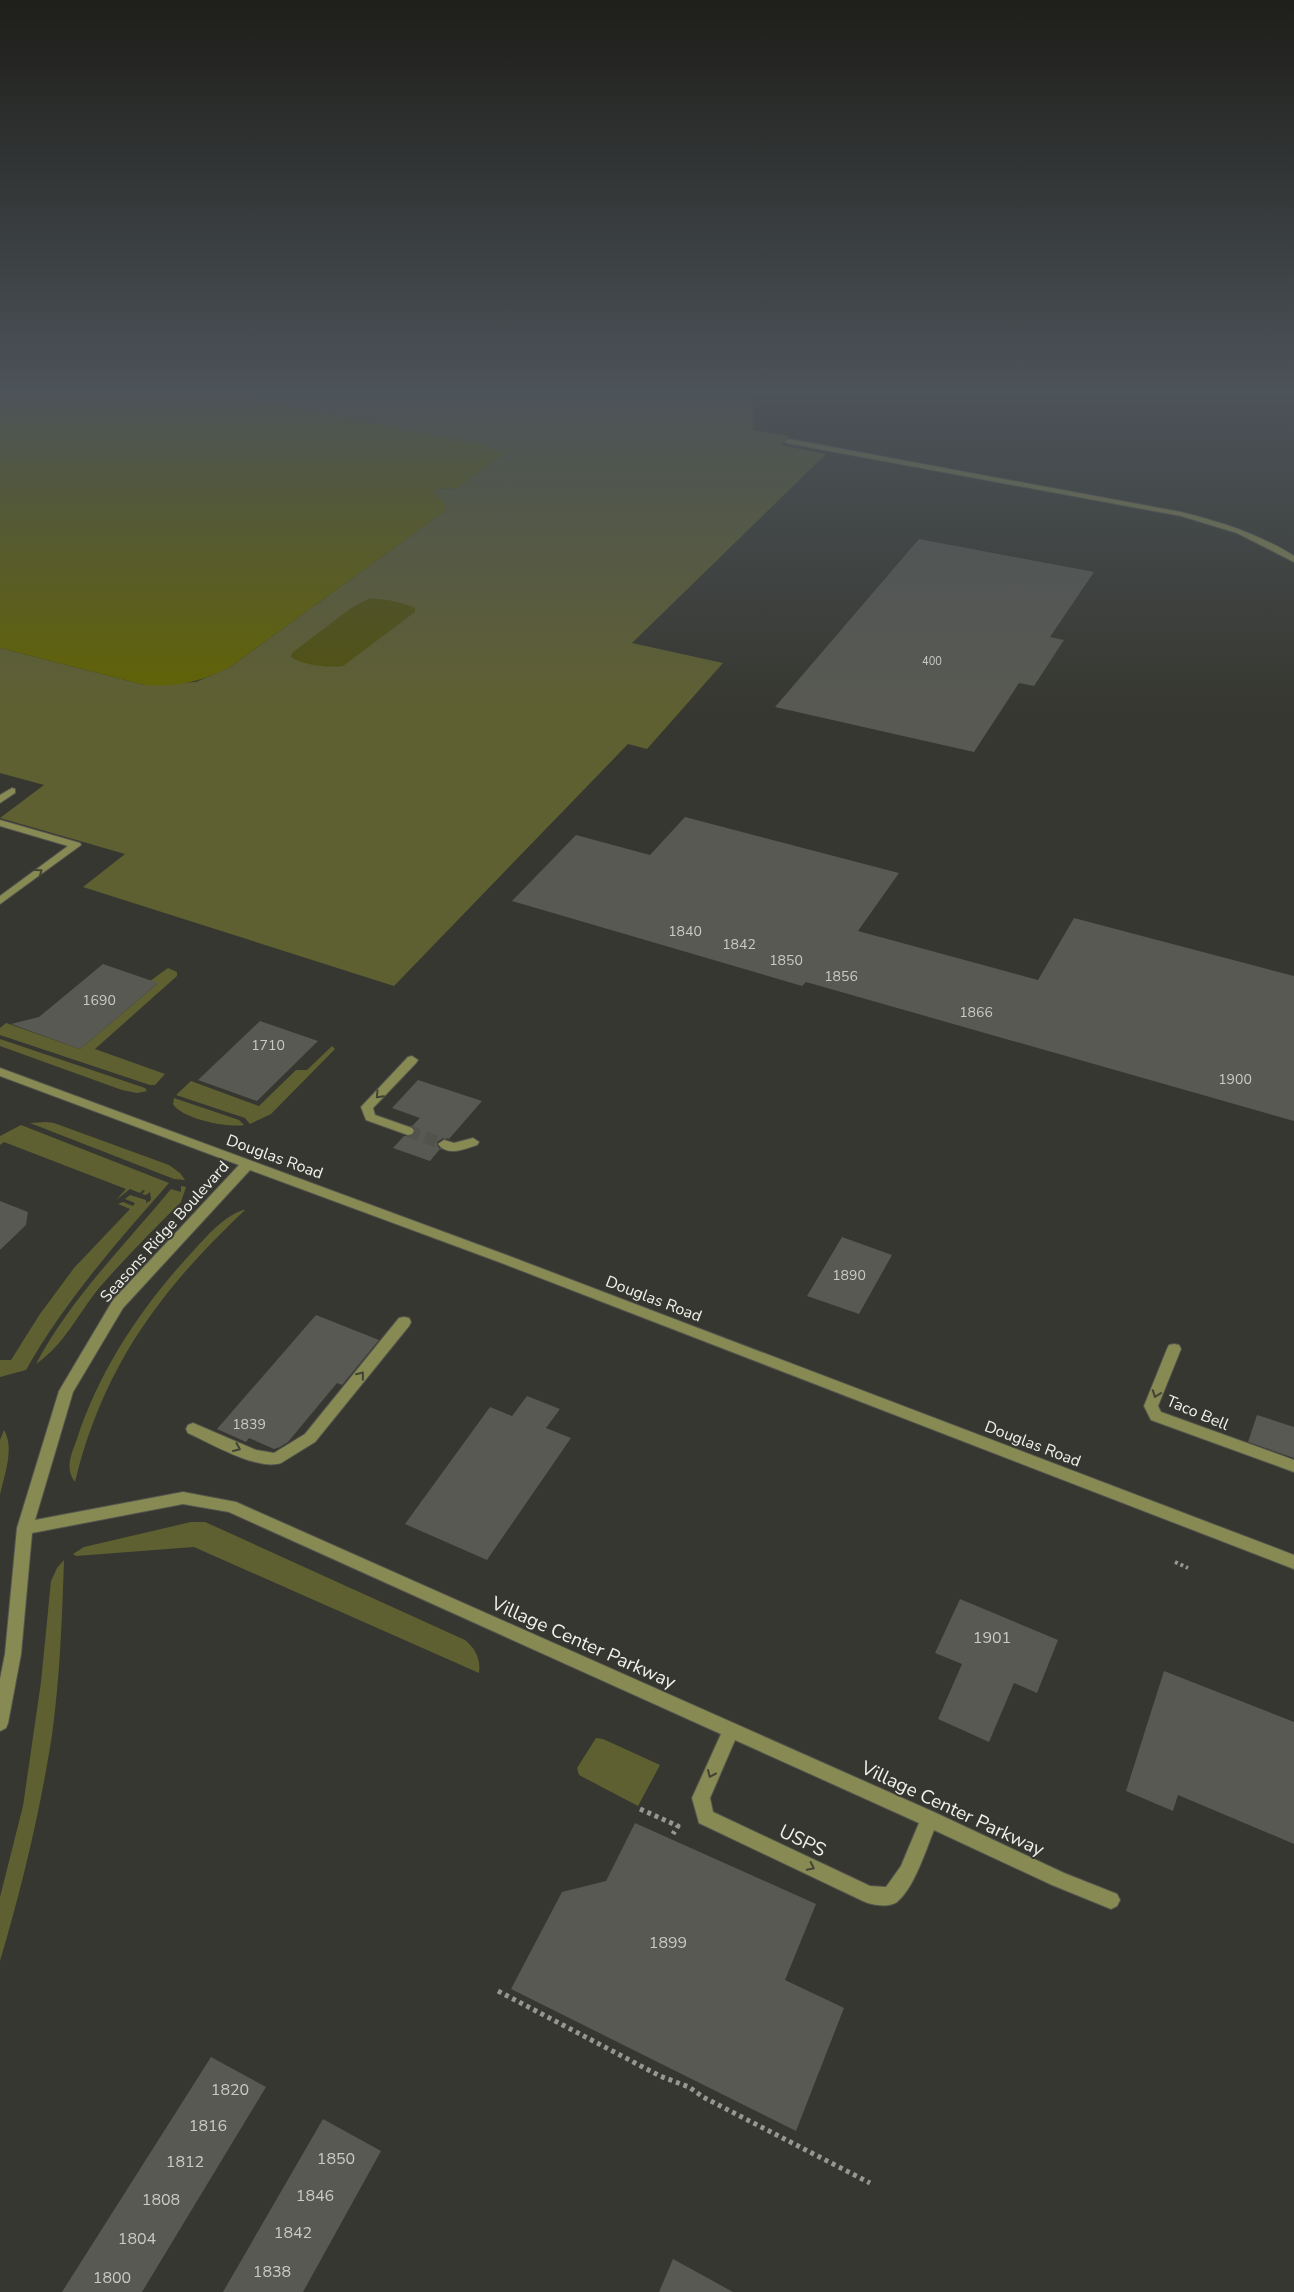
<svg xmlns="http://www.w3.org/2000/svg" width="1294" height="2292" font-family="'Nunito Sans',sans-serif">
	<rect width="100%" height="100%" fill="#363730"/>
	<g fill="#5f6031">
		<polygon points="213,392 751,392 754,395 753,430 790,436 780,445 826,454 632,643 723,663 647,749 628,744 394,986 83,887 125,854 0,818 44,785 0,773 0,648 145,685 196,682 230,667 445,511 434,492 436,489 457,488 502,456 503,452 486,445"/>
		<polygon points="168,968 177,972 177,976 95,1049 165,1074 155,1085 150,1085 0,1035 0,1028 6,1023 80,1049 157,984 150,981"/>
		<polygon points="0,1039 145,1088 147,1091 137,1093 122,1090 0,1046"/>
		<polygon points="332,1046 335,1049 271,1114 250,1124 245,1118 176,1095 191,1081 259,1106 296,1070 307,1070"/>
		<path d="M174,1098L239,1120L244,1125C228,1128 182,1119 173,1104Z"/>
		<polygon points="47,1122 54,1123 169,1165 180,1173 185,1180 174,1179 30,1123"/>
		<path d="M21,1125L169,1183C117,1242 65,1301 26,1370L0,1377V1360H11L40,1314L74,1268L130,1209L118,1204L123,1202L133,1206L135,1203L125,1199L130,1195L146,1200V1203L151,1200L150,1192L146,1195L142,1194L145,1191L143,1190L140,1193L130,1189L116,1200L126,1189L4,1142L0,1145V1136Z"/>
		<path d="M181,1186L186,1187L181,1202C153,1230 125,1258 99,1288C78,1314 64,1345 36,1364C71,1298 124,1246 171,1189L181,1192Z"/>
		<path d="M243,1210H245C160,1290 103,1367 75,1482C64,1468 72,1453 77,1439C100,1368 143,1305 194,1250C208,1235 223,1217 243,1210Z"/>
		<path d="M4,1430C15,1448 4,1476 0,1495V1440Z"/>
		<path d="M191,1522H205L214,1526L465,1640C475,1648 481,1659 479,1673L194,1547L76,1556L73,1554L84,1547Z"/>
		<path d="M64,1560C62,1619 60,1677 52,1735C40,1812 22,1887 0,1961V1897L23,1806L41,1682L51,1581L57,1568Z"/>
		<polygon points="596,1738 603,1739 660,1765 638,1806 579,1775 577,1768"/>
	</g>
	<path fill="#636400" d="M0,392H213L486,445L503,452L502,456L457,488L436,489L434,492L446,505L445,511L230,667C200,682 179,687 145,685L0,648Z"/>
	<path fill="#51520d" d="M368,599C383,598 401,602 415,608V612L343,666C329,668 302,665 291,657L292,653L351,608Z"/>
	<g fill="#585952">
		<polygon points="919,539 1094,572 1050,637 1064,640 1034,686 1019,683 974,752 775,707"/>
		<polygon points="685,817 899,873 858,931 1038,980 1074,918 1294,976 1294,1121 806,982 802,986 512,901 576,835 650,855"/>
		<polygon points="103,964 158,983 80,1049 11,1024 39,1017"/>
		<polygon points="260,1021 318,1041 257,1101 198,1080"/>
		<polygon points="418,1080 482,1101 449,1139 443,1138 437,1142 437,1145 440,1149 430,1161 393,1148 404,1136 412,1136 416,1132 412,1126 420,1118 392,1108"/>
		<polygon points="0,1201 28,1212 26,1225 0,1250"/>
		<polygon points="842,1237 892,1255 859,1314 807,1296"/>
		<polygon points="316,1315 379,1340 342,1385 337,1383 288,1442 280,1447 274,1449 249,1438 246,1442 217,1429"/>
		<polygon points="527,1396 560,1409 546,1428 571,1438 487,1560 405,1524 490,1407 512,1416"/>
		<polygon points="1257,1415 1294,1427 1294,1458 1248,1442"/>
		<polygon points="960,1599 1058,1640 1037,1693 1014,1683 989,1742 938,1719 962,1664 935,1653"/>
		<polygon points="1164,1671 1294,1722 1294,1844 1178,1795 1173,1811 1126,1791"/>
		<polygon points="635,1823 816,1904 785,1980 844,2008 796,2131 511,1989 562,1892 606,1881"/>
		<polygon points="211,2057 266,2087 142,2292 62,2292"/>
		<polygon points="323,2119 381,2151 303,2292 223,2292"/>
		<polygon points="673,2259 733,2292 659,2292"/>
	</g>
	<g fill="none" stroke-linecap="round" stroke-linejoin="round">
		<polyline stroke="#52534c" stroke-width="12" stroke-dasharray="12 6" stroke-linecap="butt" points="408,1131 444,1144"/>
		<g stroke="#54554e" stroke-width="2">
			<g id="minor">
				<path d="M789,439L1181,512C1221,522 1259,534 1294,556V562L1237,533L1181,516L786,443L785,441Z"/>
				<polygon points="12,788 15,789 15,793 0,803 0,795"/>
				<polygon points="0,820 80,843 81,845 0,904 0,896 68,846 0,826"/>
				<polygon points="412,1056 418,1060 416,1063 373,1108 375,1115 412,1128 414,1131 412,1134 408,1135 366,1120 361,1107 408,1057"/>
				<path d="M0,1068L509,1256L1294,1555V1569L499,1262L250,1170L123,1308L73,1392L35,1520L183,1492L236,1502L936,1813L1064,1873L1117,1894L1120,1900L1117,1906L1111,1909L1052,1885L934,1830C926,1850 914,1888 897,1902C889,1908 871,1905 863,1901L699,1823L692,1798L721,1734L229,1512L183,1504L32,1533L21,1654L8,1723L6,1728L0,1731V1679L5,1654L17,1528L59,1391L113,1300L239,1165L0,1076ZM735,1740L919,1823L901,1866L886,1887L870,1886L713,1812L710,1798Z"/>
				<path d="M473,1138L479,1142L477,1145C464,1149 448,1157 438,1144L444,1140L454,1143Z"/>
				<path d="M404,1317L409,1318L411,1322L409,1326L315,1442L281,1463C257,1471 210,1443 188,1433L186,1429L188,1425L193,1423L256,1450L274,1453L305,1434L399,1318Z"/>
				<polygon points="1174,1344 1179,1345 1181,1349 1158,1406 1161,1412 1294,1460 1294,1472 1151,1420 1144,1406 1167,1349 1169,1345"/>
			</g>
		</g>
		<polyline stroke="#969791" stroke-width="4" stroke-dasharray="3 3" stroke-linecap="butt" points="1175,1562 1188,1568"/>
		<g stroke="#969791" stroke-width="5" stroke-dasharray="4 4" stroke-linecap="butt">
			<polyline points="640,1809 678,1826 673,1834"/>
			<polyline points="498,1991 660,2076 689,2087 703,2097 870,2183"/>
		</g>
		<use href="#minor" fill="#888a54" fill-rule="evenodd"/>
	</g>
	<defs><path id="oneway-chevron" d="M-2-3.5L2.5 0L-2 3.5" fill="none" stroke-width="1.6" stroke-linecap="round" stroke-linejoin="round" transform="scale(1.25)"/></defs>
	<g stroke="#424335">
		<use href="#oneway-chevron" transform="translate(39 872) rotate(-36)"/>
		<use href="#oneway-chevron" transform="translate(379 1095) rotate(133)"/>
		<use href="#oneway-chevron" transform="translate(361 1375) rotate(-51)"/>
		<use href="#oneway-chevron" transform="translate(1156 1394) rotate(110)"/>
		<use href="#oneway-chevron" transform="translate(237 1448) rotate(24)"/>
		<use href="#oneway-chevron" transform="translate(711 1774) rotate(114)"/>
		<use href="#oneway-chevron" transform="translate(811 1867) rotate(26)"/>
	</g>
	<linearGradient id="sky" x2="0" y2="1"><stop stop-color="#1e1e1a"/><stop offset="0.55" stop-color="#4c5359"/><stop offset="1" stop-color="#4c5359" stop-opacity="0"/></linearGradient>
	<rect width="1294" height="713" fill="url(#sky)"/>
	<g text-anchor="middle" stroke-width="4" stroke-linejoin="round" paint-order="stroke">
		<g font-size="11" fill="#cacbc6">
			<text x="932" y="665">400</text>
		</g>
		<g font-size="14" fill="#cacbc6">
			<text x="685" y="936">1840</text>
			<text x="739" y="949">1842</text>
			<text x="786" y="965">1850</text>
			<text x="841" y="981">1856</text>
			<text x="99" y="1005">1690</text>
			<text x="976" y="1017">1866</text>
			<text x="268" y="1050">1710</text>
			<text x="1235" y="1084">1900</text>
			<text x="849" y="1280">1890</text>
			<text x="249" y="1429">1839</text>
		</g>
		<g font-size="16" fill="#f0f1ec" stroke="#363730">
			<text transform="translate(275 1156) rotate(20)" y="6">Douglas Road</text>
			<text transform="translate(164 1231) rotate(-48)" y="6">Seasons Ridge Boulevard</text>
			<text transform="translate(654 1298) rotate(21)" y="6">Douglas Road</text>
			<text transform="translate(1198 1412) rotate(23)" y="6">Taco Bell</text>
			<text transform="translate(1033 1443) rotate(21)" y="6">Douglas Road</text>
		</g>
		<g font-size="16" fill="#cacbc6">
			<text x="992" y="1643">1901</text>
			<text x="668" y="1948">1899</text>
			<text x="230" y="2095">1820</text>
			<text x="208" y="2131">1816</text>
			<text x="336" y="2164">1850</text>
			<text x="185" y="2167">1812</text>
			<text x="315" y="2201">1846</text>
			<text x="161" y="2205">1808</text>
			<text x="293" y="2238">1842</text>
			<text x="137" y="2244">1804</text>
			<text x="272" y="2277">1838</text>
			<text x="112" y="2283">1800</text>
		</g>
		<g font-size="19" fill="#f0f1ec" stroke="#363730">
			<text transform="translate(584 1642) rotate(24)" y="7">Village Center Parkway</text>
			<text transform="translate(953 1808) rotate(25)" y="7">Village Center Parkway</text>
			<text transform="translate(803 1840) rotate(26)" y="7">USPS</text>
		</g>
	</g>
</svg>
